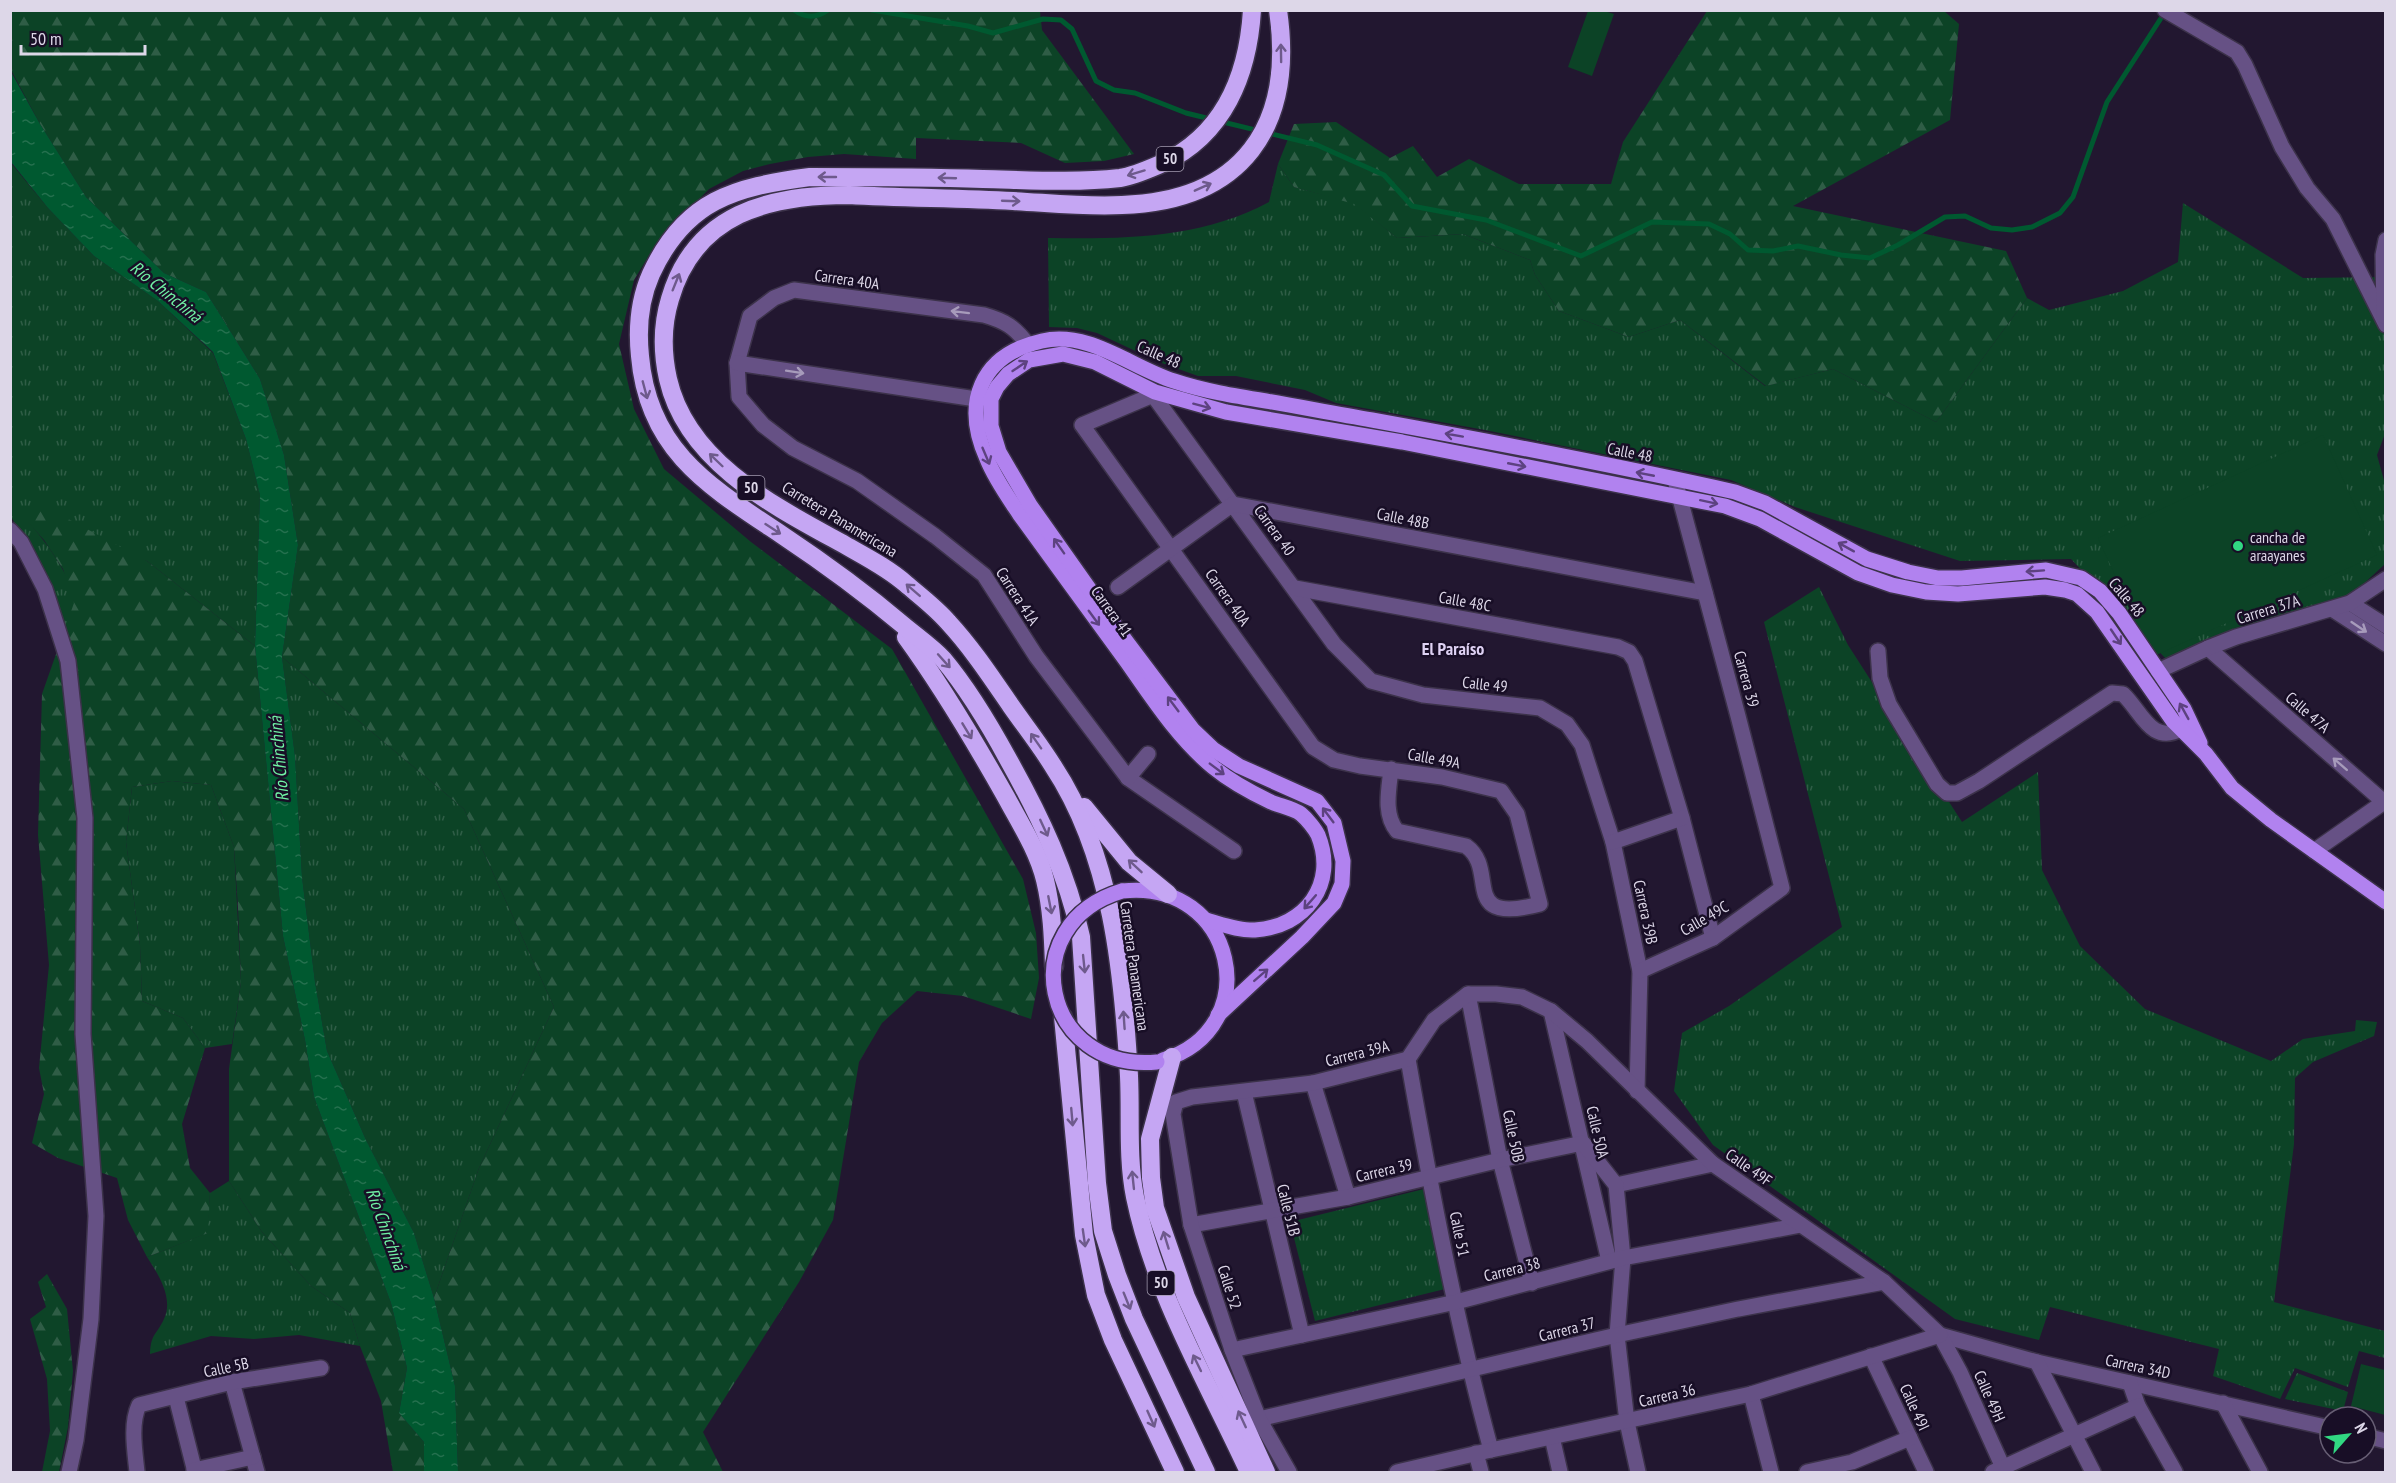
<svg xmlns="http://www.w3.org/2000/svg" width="2396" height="1483" font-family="'PT Sans Narrow',sans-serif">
	<defs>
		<pattern id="grass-tufts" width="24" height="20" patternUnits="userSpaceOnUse" patternTransform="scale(1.5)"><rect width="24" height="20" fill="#0c4326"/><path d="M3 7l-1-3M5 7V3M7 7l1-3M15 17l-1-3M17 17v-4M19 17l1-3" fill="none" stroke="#2f5d46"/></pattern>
		<pattern id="forest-firs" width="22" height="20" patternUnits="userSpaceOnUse" patternTransform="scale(1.5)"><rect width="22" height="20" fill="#0c4326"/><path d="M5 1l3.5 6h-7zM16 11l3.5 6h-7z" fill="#2f5d46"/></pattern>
		<pattern id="water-ripples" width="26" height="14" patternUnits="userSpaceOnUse" patternTransform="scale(1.5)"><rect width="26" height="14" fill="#005930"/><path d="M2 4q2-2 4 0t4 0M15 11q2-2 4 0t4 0" fill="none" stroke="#25704e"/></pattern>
	</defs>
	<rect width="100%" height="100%" fill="#221730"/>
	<g fill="url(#grass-tufts)">
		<path d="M10,162L48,208L94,256L158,301L213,353L246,439L260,495L255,646L147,561L27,520C44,540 72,575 74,602C75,610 68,622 65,629L39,561L11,517Z"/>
		<path d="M1278,164L1294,187L1354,203L1397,238L1463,234L1530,260L1535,275L1559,311L1629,337L1680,320L1765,386L1833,369L1936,422L2027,298L2049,310L2123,291L2178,262L2183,203L2303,278L2385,277L2386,431L2377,455L2385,484V564L2345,601L2167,660L2071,559L1960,561L1795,507L1731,480L1485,430L1336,403L1305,390L1236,376H1198L1159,362L1097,333L1077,328L1049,327L1048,238C1124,239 1200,239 1269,202Z"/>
		<polygon points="1819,587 1848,645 1962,822 2038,772 2042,870 2080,946 2145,1009 2271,1061 2303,1039 2355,1031 2356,1020 2377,1022 2374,1036 2313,1062 2295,1078 2294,1144 2274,1302 2385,1331 2385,1358 2359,1351 2348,1387 2295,1368 2280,1399 2213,1376 2219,1349 2050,1307 2039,1340 1955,1319 1713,1145 1674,1091 1682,1033 1729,1006 1842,927 1764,622"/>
		<polygon points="282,657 464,809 554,1007 479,1168 434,1298 414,1233 366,1140 327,1051 315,982 302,877 295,756"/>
		<polygon points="172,781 211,785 234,847 241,982 232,1044 205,1048 183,1018 142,1001 140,945 126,842 132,787"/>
		<path d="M229,1181L262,1232L311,1286L350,1313L360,1346L299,1335L254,1339L211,1336L150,1354C151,1333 156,1336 164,1319C174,1298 158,1274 147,1257L207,1233L210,1193Z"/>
		<polygon points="1424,1189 1449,1288 1315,1321 1290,1222"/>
		<polygon points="2297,1373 2348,1392 2343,1411 2285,1399"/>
	</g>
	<g fill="url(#forest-firs)">
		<polygon points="10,11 1040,11 1042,30 1134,154 1104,161 1065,163 1021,143 916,138 916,159 844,154 808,157 770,164 743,171 709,189 657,242 634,280 619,344 634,409 664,469 751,542 892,649 1023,879 1036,933 1039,978 1031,1019 963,996 917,991 882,1023 859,1062 833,1220 799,1282 703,1432 723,1472 458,1472 455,1386 434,1298 479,1168 554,1007 464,809 282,657 298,545 284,455 260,379 206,292 164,273 86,197 40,124 11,70"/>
		<polygon points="1707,11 1944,11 1959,24 1950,120 1793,206 2006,251 2027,298 1936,422 1833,369 1766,386 1680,320 1629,337 1559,311 1535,275 1530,260 1463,234 1397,238 1354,204 1294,187 1278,164 1294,124 1336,122 1390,158 1413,146 1437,177 1469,159 1519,184 1611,184 1623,142"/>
		<polygon points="40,504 147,561 255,646 283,936 305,1040 314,1097 391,1303 407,1368 399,1413 424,1442 424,1472 393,1472 381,1401 360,1346 350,1313 311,1286 262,1232 229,1181 229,1069 241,982 238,908 234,847 211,785 172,781 132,787 126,842 140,945 142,1001 183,1018 205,1048 182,1124 190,1168 210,1193 208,1233 147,1257 128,1220 117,1178 58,1158 32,1143 44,1094 39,1068 49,965 38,835 42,694 74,603 63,569 44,540 26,520"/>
		<polygon points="47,1274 67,1309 73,1371 68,1427 59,1472 42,1472 50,1431 47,1379 30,1319 46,1307 38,1282"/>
	</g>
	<g fill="#0c4326">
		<polygon points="1588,11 1604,11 1614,14 1592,76 1568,67"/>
		<polygon points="2323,435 2377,555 2152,657 2098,538"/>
		<polygon points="2361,1364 2385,1370 2385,1415 2351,1406"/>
	</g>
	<polygon fill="url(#water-ripples)" points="10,70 40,124 86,197 164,273 206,292 260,379 284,455 298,545 282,657 295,756 302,877 315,982 327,1051 366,1140 414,1233 434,1298 455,1386 458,1472 424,1472 424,1442 399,1413 407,1368 391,1303 314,1097 305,1040 283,936 255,646 260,495 246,439 213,352 158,301 94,256 48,208 11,162"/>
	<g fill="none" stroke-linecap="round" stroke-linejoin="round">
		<g stroke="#005930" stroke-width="5">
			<path d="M794,10C805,18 817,18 828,10"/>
			<polyline points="872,10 968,26 993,33 1043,19 1061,20 1072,29 1096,81 1114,90 1135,93 1186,113 1317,145 1384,175 1412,206 1486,220 1581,256 1652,222 1709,224 1730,234 1748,250 1773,251 1798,246 1841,255 1870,258 1898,245 1945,217 1965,216 1991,228 2012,230 2032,227 2060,213 2073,197 2107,102 2165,12"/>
		</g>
		<g stroke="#3c324a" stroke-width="18">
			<g id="minor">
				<polyline points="2165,10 2237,52 2245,65 2282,147 2307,188 2333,219 2386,325"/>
				<polyline points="2384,316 2383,255 2386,240"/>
				<path d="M1028,345C1015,327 1005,321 984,315L794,290L774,298L750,316L737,363L739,397L763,425L793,448L857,481L935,536L984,575L1036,656L1128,778L1234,851"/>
				<polyline points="737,363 976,399"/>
				<path d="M1153,395L1082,425L1313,747L1334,760L1360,766L1442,777L1501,791L1517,814L1540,904C1457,926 1500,870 1466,846L1397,831C1383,814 1389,789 1391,769"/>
				<polyline points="1153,395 1334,644 1371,681 1423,695 1540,708 1567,724 1582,745 1613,842 1640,971 1637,1091"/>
				<polyline points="10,530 21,542 45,589 68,661 85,818 83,1034 96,1216 91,1319 76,1440 69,1472"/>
				<polyline points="1118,587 1233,504 1705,593"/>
				<polyline points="1295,588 1618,647 1629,652 1635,661 1682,818 1713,938"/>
				<polyline points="2350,603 2386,626"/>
				<polyline points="2332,609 2386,644"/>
				<polyline points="2208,648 2384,802 2314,851"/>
				<path d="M1878,651L1880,678L1889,704L1937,784L1947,793H1957L1979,781L2112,693L2123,694C2142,712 2151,745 2181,729"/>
				<polyline points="2158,671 2208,648 2236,637 2350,603 2386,579"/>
				<polyline points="1128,778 1148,754"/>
				<polyline points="1613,842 1682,818"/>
				<polyline points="1640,971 1713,938 1782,888 1738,716 1675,480"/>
				<polyline points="1468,994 1500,1160 1532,1283"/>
				<polyline points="1551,1011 1609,1261"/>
				<path d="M1408,1059C1431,1190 1456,1321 1491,1450"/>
				<polyline points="1313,1083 1348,1197"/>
				<polyline points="1244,1092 1302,1335"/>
				<polyline points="1616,1185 1713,1164"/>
				<polyline points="1191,1225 1348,1197 1500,1160 1583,1143 1616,1185 1623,1258 1617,1335 1627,1422 1638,1472"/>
				<polyline points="1940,1335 2037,1362 2330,1428"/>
				<polyline points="1232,1350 1456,1302 1623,1258 1801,1225"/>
				<polyline points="1871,1356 1926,1472"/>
				<polyline points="2037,1362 2093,1472"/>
				<polyline points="232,1382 257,1472"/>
				<polyline points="2130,1383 2138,1406 2175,1472"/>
				<polyline points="1751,1394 1771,1472"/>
				<polyline points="176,1397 195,1472"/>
				<polyline points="2223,1403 2260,1472"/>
				<polyline points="1259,1419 1617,1335 1738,1309 1884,1282"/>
				<polyline points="2366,1436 2386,1441"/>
				<polyline points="1552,1437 1560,1472"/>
				<polyline points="1476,1453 1481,1472"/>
				<polyline points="194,1470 253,1457"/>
				<path d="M137,1472C135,1452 130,1424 139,1405L232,1382L321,1368"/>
				<polyline points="1289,1472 1259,1419 1232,1350 1191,1225 1173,1114 1176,1102 1192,1097 1313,1083 1408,1059 1434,1020 1468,994 1496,994 1522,997 1551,1011 1587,1041 1713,1164 1884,1282 1940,1335 1960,1372 2005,1472"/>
				<polyline points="1397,1472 1491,1450 1751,1394 1940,1335"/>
				<polyline points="1807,1472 1852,1462 1910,1438"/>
				<polyline points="1993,1472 2138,1406"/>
			</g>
		</g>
		<g stroke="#3c324a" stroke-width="18">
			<g id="major">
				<path d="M1122,891C1236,878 1268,1028 1163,1060"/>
				<path d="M1206,920C1221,924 1240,931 1255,930C1305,927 1338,884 1318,835C1315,829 1307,819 1301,814C1293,808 1280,806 1271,802C1252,793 1230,781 1213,767C1178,738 1153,699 1127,662C1091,613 1056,564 1020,515C1008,497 995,479 987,459C962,403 980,355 1042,341C1089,330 1132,368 1174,381C1204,391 1235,396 1266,401C1301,407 1336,414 1372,420C1493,442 1615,465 1735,492L1765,503L1867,559L1908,572L1938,578H1962L2046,570L2081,578L2100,591L2119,613L2184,709L2200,743"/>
				<polyline points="1218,1015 1302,937 1334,903 1342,884 1343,861 1334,823 1317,801 1239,766 1213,749 1193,730 1126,641 1030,505 999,452 991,426 991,399 997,387 1008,374 1029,360 1063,354 1095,362 1155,392 1226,412 1402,442 1725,506 1760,519 1858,573 1892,585 1926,592 1958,594 2045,587 2065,590 2077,594 2097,612 2173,721 2206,754 2232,788 2271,820 2386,902"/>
			</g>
		</g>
		<g stroke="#3c324a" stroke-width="21">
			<g id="highway">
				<path d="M906,637C943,688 975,742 1006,797C1020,823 1038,851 1045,880C1052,909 1053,937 1054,966"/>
				<polyline points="1084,807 1129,862 1168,894"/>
				<polyline points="1063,1017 1084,1235 1096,1295 1113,1340 1175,1472"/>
				<polyline points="1172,1057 1150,1139 1151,1178 1155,1208 1186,1297 1266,1472"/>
				<path d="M1206,1472L1134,1319L1117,1275L1103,1231L1097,1183L1081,937C1067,873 1040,816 1008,759C989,724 969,690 943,659C932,647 916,636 903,625C865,593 824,563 782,535C710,487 648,451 640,356C637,327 639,301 651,274C685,200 734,187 810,177C867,177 925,177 983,179C1028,180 1074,183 1120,178C1134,176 1149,169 1163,163C1224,134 1248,75 1252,10"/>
				<path d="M1249,1472C1208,1383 1155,1294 1135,1197C1127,1157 1131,1116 1129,1076C1123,971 1112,855 1053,766C1040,745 1025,726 1011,706C991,677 972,648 948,622C936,608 920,596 906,584C888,568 866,557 845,545C776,507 687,463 668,379C662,352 662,325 670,299C695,213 769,195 849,195C904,198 958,198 1013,201C1050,203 1086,207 1122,205C1242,201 1295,127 1278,10"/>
			</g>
		</g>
		<use href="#minor" stroke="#665185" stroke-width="15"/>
		<use href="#major" stroke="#b182ef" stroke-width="15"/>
		<use href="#highway" stroke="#c5a6f3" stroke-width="18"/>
		<g stroke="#3c324a" stroke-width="18" stroke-linecap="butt">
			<path id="major-bridge" d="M1122,891C1012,924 1042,1073 1157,1062"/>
		</g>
		<use href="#major-bridge" stroke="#b182ef" stroke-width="15"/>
	</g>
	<defs><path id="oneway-shaft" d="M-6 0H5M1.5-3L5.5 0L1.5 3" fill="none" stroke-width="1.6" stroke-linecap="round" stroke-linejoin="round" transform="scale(1.5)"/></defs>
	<g stroke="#6e5a8c">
		<use href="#oneway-shaft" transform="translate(1281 53) rotate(-91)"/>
		<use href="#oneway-shaft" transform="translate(1136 173) rotate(163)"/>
		<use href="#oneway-shaft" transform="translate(827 177) rotate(-180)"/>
		<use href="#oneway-shaft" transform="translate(947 178) rotate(-178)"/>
		<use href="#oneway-shaft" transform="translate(1203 187) rotate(-24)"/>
		<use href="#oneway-shaft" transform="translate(1011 201) rotate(2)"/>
		<use href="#oneway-shaft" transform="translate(676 282) rotate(-68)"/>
		<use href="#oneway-shaft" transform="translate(645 390) rotate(75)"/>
		<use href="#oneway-shaft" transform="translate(716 460) rotate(-136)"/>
		<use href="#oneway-shaft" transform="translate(773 529) rotate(33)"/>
		<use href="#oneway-shaft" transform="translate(913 590) rotate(-139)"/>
		<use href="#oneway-shaft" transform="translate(944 661) rotate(48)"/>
		<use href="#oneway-shaft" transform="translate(967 731) rotate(59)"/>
		<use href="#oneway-shaft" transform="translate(1036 741) rotate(-125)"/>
		<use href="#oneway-shaft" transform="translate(1044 828) rotate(65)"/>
		<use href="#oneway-shaft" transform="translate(1135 866) rotate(-137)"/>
		<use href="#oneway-shaft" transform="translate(1050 905) rotate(79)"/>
		<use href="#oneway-shaft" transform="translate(1084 964) rotate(84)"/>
		<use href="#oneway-shaft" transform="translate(1124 1020) rotate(-94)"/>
		<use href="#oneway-shaft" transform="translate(1072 1117) rotate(85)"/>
		<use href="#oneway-shaft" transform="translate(1133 1180) rotate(-96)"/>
		<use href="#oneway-shaft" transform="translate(1084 1238) rotate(82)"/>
		<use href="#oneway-shaft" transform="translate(1166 1240) rotate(-107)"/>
		<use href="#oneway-shaft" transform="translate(1127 1301) rotate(68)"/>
		<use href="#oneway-shaft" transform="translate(1197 1363) rotate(-116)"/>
		<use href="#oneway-shaft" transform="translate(1151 1419) rotate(66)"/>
		<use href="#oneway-shaft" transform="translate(1242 1419) rotate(-115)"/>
	</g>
	<g stroke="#a79bbb">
		<use href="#oneway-shaft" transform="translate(960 312) rotate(-173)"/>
		<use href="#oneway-shaft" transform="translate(795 372) rotate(9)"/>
		<use href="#oneway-shaft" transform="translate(2359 627) rotate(34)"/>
		<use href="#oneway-shaft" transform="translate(2340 764) rotate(-139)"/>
	</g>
	<g stroke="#5d4280">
		<use href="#oneway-shaft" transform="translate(1020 366) rotate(-34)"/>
		<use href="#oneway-shaft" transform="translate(1202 406) rotate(15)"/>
		<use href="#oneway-shaft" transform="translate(1454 435) rotate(-170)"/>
		<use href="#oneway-shaft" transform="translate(986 456) rotate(67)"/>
		<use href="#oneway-shaft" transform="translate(1517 465) rotate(11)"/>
		<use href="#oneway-shaft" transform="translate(1645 474) rotate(-169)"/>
		<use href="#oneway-shaft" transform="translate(1709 502) rotate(12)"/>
		<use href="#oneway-shaft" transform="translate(1059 546) rotate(-125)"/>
		<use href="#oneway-shaft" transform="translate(1846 547) rotate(-151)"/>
		<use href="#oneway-shaft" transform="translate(2035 571) rotate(176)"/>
		<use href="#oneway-shaft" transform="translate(1094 618) rotate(54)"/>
		<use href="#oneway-shaft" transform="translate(2116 637) rotate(56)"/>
		<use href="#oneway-shaft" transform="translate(1173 704) rotate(-127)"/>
		<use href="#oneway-shaft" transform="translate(2184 711) rotate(-119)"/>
		<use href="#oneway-shaft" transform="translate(1217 769) rotate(37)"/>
		<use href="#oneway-shaft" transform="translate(1328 815) rotate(-127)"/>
		<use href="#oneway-shaft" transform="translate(1310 902) rotate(131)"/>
		<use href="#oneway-shaft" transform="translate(1261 975) rotate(-41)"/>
	</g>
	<circle fill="#31d882" stroke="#180e26" stroke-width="2" cx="2238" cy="546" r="6"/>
	<g text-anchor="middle" stroke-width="5" stroke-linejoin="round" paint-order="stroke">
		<g fill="#180e26" stroke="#a29bae" stroke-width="1.5">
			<rect x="1156.5" y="147" width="27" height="24" rx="4.5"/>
			<rect x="737.5" y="476" width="27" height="24" rx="4.5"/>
			<rect x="1147.5" y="1271" width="27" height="24" rx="4.5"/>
		</g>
		<g font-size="15" font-weight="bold" fill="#ddd7e8">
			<text x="1170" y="164">50</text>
			<text x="751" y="493">50</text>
			<text x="1161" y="1288">50</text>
		</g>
		<g font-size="16" fill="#ddd7e8" stroke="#180e26">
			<text transform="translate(847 279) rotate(8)" y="6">Carrera 40A</text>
			<text transform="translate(1159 354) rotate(24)" y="6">Calle 48</text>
			<text transform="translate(1630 452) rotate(11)" y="6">Calle 48</text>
			<text transform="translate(1403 518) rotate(11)" y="6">Calle 48B</text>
			<text transform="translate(840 519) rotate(31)" y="6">Carretera Panamericana</text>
			<text transform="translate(1275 530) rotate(54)" y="6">Carrera 40</text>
			<text transform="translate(1018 596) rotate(57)" y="6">Carrera 41A</text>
			<text transform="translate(1228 597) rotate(55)" y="6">Carrera 40A</text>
			<text transform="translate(2127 597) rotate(50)" y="6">Calle 48</text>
			<text transform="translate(1465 601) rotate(10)" y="6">Calle 48C</text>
			<text transform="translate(2268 609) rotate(-17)" y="6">Carrera 37A</text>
			<text transform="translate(1112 611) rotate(54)" y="6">Carrera 41</text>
			<text transform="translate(1747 679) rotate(75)" y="6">Carrera 39</text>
			<text transform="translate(1485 684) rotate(6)" y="6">Calle 49</text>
			<text transform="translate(2308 712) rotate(41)" y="6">Calle 47A</text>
			<text transform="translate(1434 758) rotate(10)" y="6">Calle 49A</text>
			<text transform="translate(1646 912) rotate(78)" y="6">Carrera 39B</text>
			<text transform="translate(1704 918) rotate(-30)" y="6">Calle 49C</text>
			<text transform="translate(1135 966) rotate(82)" y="6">Carretera Panamericana</text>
			<text transform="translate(1357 1053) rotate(-14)" y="6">Carrera 39A</text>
			<text transform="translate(1598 1132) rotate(77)" y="6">Calle 50A</text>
			<text transform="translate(1514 1136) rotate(78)" y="6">Calle 50B</text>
			<text transform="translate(1749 1167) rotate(35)" y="6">Calle 49F</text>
			<text transform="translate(1384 1170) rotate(-13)" y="6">Carrera 39</text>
			<text transform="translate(1289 1210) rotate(76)" y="6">Calle 51B</text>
			<text transform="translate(1460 1234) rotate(78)" y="6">Calle 51</text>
			<text transform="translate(1512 1269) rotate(-14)" y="6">Carrera 38</text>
			<text transform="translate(1230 1287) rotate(72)" y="6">Calle 52</text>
			<text transform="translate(1567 1329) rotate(-14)" y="6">Carrera 37</text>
			<text transform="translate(2138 1366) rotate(12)" y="6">Carrera 34D</text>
			<text transform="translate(226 1367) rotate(-12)" y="6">Calle 5B</text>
			<text transform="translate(1667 1395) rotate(-13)" y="6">Carrera 36</text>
			<text transform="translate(1990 1396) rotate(66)" y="6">Calle 49H</text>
			<text transform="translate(1915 1407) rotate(65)" y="6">Calle 49I</text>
		</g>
		<g font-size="16" fill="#ddd7e8" stroke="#180e26" text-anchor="start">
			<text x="2250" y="543">cancha de<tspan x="2250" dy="18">araayanes</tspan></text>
		</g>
		<g font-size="18" font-style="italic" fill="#70f1a4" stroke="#180e26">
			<text transform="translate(166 292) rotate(39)" y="6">Río Chinchiná</text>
			<text transform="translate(279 759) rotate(-95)" y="6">Río Chinchiná</text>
			<text transform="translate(386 1229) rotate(70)" y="6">Río Chinchiná</text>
		</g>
		<g font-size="18" font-weight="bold" fill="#ded1f3" stroke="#180e26">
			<text x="1453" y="655">El Paraíso</text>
		</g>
	</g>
	<rect width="2396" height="1483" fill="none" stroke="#ddd7e8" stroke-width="24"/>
	<g transform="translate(2348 1435) rotate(62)"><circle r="28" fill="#180e26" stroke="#675e74" stroke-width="1.5"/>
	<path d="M0-4.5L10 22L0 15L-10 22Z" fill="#31d882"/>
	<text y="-9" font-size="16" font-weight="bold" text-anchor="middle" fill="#ddd7e8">N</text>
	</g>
	<path d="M21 45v9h124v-9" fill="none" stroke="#ddd7e8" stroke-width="3"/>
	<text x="30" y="45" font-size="18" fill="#ddd7e8" stroke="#180e26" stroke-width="4.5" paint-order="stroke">50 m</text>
</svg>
